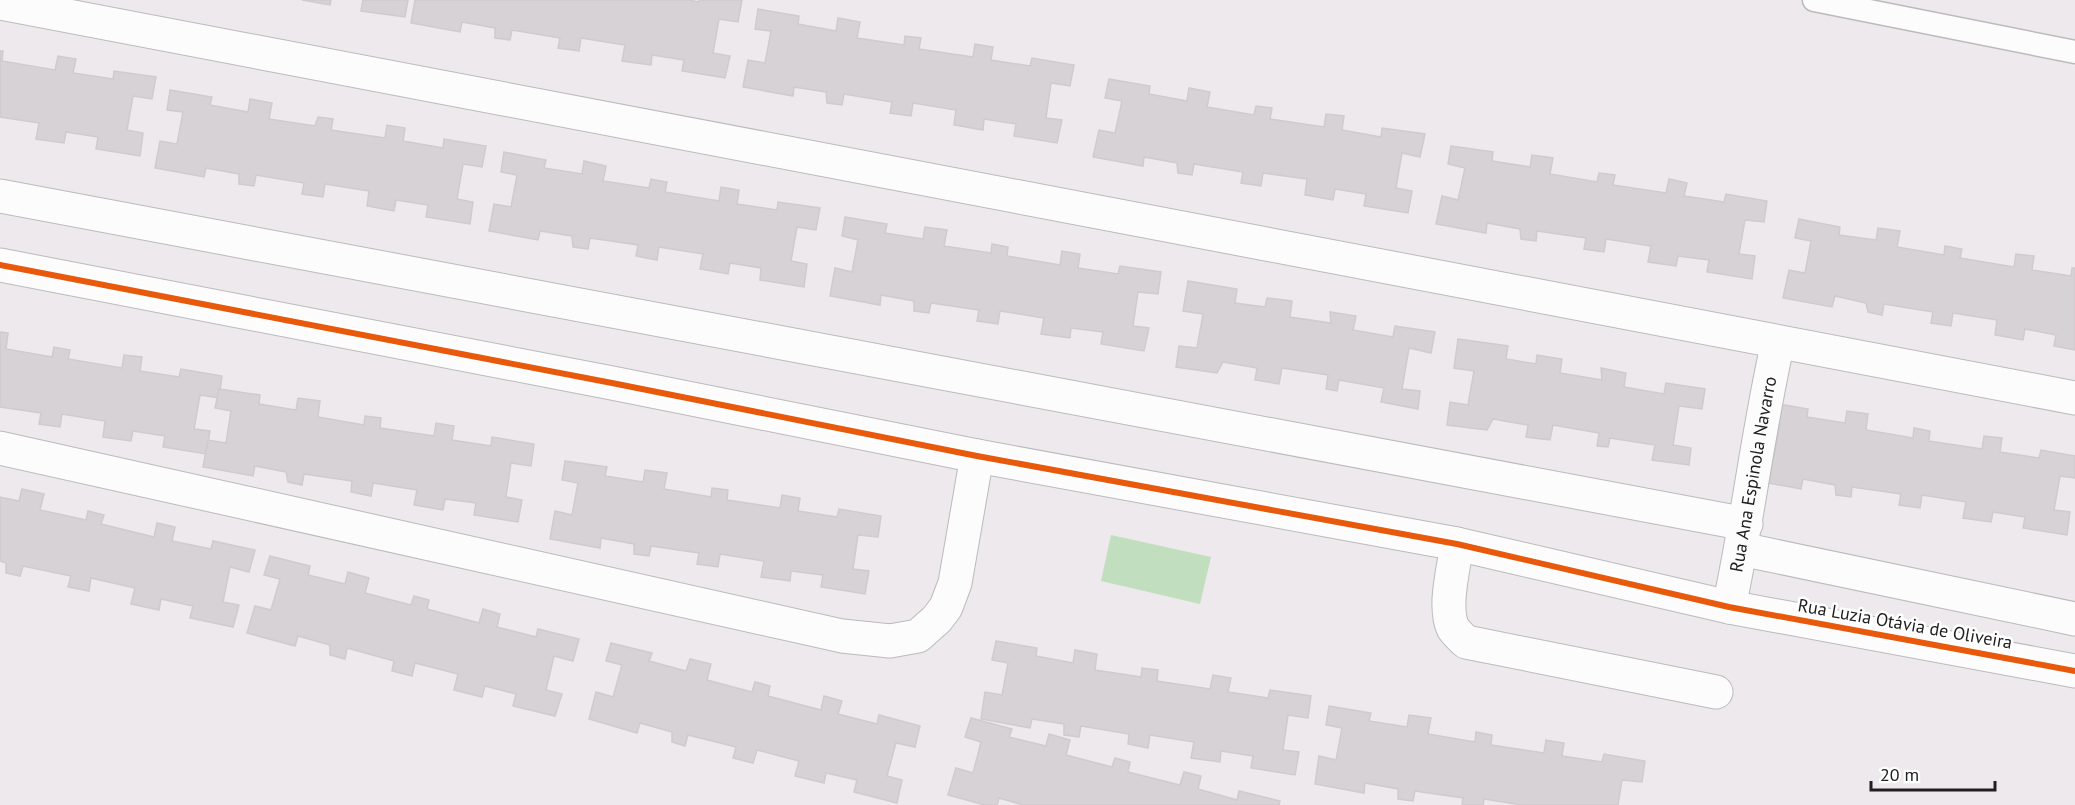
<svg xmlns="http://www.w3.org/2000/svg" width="2075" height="805" font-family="'PT Sans',sans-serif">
	<rect width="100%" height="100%" fill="#eee9ec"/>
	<polygon fill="#c1dfbe" points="1111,535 1211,557 1200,604 1101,581"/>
	<g fill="#d6d2d5" stroke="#d1cacf" stroke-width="1.5">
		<polygon points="302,0 331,0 330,5"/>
		<polygon points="363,0 408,0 405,17 361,11"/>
		<polygon points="415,0 689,0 699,2 699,0 742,0 738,22 719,19 713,53 730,56 725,78 682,71 684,60 652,55 651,65 622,61 625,45 581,38 579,51 558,48 560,38 512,30 510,40 495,38 495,28 462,22 460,32 411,23"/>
		<polygon points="758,9 799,16 798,24 836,31 838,18 860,22 857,38 904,45 905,36 921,38 919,49 973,57 975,44 993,47 991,60 1030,66 1032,58 1074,65 1070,86 1051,83 1046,118 1062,120 1057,143 1014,136 1016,124 984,119 983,130 954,125 956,110 913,103 911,116 890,113 892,102 844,94 842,105 827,103 826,92 794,87 793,96 743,87 748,60 765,63 771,31 755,29"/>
		<polygon points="0,51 3,51 2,61 55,70 58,56 76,59 73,73 113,79 114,71 156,77 152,99 133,96 127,130 143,133 140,156 96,149 98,137 66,132 64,143 36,139 39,123 0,117"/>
		<polygon points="1109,79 1150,86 1149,94 1187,101 1189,88 1210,92 1207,107 1254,115 1256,106 1272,108 1270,119 1324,127 1326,114 1344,116 1342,130 1381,137 1382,128 1425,134 1420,157 1402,153 1396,188 1412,191 1408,213 1364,206 1366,194 1335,189 1333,200 1305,195 1307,179 1263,173 1261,186 1241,183 1243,172 1194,164 1192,175 1178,173 1177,163 1144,157 1143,166 1093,157 1099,130 1115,133 1122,101 1105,98"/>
		<polygon points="170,90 212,97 210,105 248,112 250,99 272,103 269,119 315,126 318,117 333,119 331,130 385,138 387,125 405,128 403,141 443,148 444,139 486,146 482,167 463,164 457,199 473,202 470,224 426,217 428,205 396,200 394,211 367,206 369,191 325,184 323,197 302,194 304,183 256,175 254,186 239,184 239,174 206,168 204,177 155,168 160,141 177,144 183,112 167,110"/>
		<polygon points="1451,146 1493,152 1492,161 1530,167 1532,155 1553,158 1550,174 1597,182 1599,173 1615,175 1613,185 1666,193 1669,179 1687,183 1684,196 1724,202 1726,194 1767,201 1764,222 1745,220 1739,254 1755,256 1752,279 1707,272 1709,260 1678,256 1676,266 1648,262 1651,246 1606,239 1604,252 1584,249 1586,238 1537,231 1536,241 1521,239 1520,229 1487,223 1486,233 1436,224 1442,196 1458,200 1465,168 1448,164"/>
		<polygon points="504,152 546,160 544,168 582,174 584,161 606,166 603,181 649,188 651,179 667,182 665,192 719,201 721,187 739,190 737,204 777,210 778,202 820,208 816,230 797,227 791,261 807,264 804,287 760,280 761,268 730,263 728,274 700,269 703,254 659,247 657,260 636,256 638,245 590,238 588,249 573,247 572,236 540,231 538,240 489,231 494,204 511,207 517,175 501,172"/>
		<polygon points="845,217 887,224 885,233 923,239 925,227 947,230 944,246 991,253 992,244 1008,247 1007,256 1060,265 1062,251 1080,254 1078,268 1118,274 1120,266 1161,272 1158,294 1138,292 1133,326 1149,328 1144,351 1101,344 1103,332 1071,328 1070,338 1041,334 1044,318 1000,311 998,324 977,321 979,310 931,303 929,313 914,311 914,301 881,295 880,305 830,296 835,268 852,272 858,240 842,236"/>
		<polygon points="1799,219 1840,227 1839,235 1876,240 1878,228 1900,231 1897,247 1944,255 1945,246 1962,249 1960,258 2014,267 2016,254 2034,256 2032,270 2071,276 2072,268 2075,268 2075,350 2054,346 2056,335 2025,329 2023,340 1995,335 1997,320 1953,313 1951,326 1931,323 1933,312 1884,304 1882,315 1868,312 1866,303 1835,296 1832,307 1783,298 1789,270 1805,273 1811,241 1795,238"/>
		<polygon points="1188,281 1237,289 1235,303 1265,307 1267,298 1292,301 1290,317 1331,323 1330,312 1356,316 1353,330 1393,337 1395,326 1435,332 1431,353 1409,348 1402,389 1420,391 1418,409 1381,402 1384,388 1339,380 1337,391 1326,389 1328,375 1282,368 1279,384 1255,380 1257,368 1223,362 1217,373 1176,367 1179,346 1197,348 1203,314 1183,311"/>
		<polygon points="0,332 8,333 6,349 52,357 54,347 70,350 68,359 122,368 124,355 142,357 140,371 179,377 181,369 222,376 219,398 200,395 194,429 210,431 206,454 163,447 165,436 133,431 131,441 103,437 105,421 62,414 60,427 39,424 41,413 0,407"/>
		<polygon points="1458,339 1508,346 1506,359 1536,364 1537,355 1562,359 1560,373 1602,380 1601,368 1626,373 1624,387 1664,394 1666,383 1705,389 1702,409 1679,406 1673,445 1691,448 1689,465 1652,460 1655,445 1610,438 1608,447 1597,446 1599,433 1553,425 1550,440 1526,437 1528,425 1493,419 1487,430 1447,425 1450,402 1468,405 1474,371 1454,368"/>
		<polygon points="219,389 260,395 259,404 296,410 298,398 320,401 318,417 364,425 365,416 381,418 380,428 434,436 436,423 454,426 452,440 491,446 492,437 534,444 531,466 511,463 506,497 522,500 518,522 474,515 476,503 445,499 443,510 414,505 417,490 373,483 371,496 351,492 352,481 304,474 302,485 288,482 286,472 255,466 253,476 203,467 208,440 226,443 231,411 215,408"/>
		<polygon points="1767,402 1808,409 1807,417 1845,423 1847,411 1868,414 1866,430 1913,438 1914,428 1930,431 1929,441 1982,449 1984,436 2002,438 2000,452 2039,458 2041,450 2075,456 2075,478 2060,476 2054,510 2070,512 2067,535 2023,528 2025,517 1993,512 1991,522 1963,518 1966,502 1922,495 1920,508 1899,505 1901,494 1852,487 1851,497 1836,495 1835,485 1803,479 1801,489 1752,480 1757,452 1774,456 1780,424 1763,420"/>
		<polygon points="565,461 607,467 605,476 643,482 645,470 667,473 664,489 711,497 712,488 728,490 727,500 780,508 782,495 800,498 798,511 837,517 839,509 881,516 878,537 858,535 853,569 869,571 865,594 821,587 823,575 791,571 790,581 761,577 764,561 720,554 718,567 697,564 699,553 651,546 649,556 634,554 634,544 601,538 600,548 550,539 555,511 572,515 578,483 562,480"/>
		<polygon points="22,489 44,494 40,510 86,520 88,511 104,515 101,524 154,537 157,523 175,527 172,541 211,549 213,541 255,550 249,572 230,567 223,602 239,605 233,627 190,618 193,606 161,599 159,610 131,604 135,588 91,578 89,591 68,587 71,576 23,566 20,576 6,573 6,563 0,561 0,497 19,501"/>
		<polygon points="270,556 310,566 308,575 345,584 348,572 369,578 365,593 411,605 414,596 429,600 427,609 479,623 483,609 500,614 497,627 536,637 538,629 579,639 573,661 554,656 546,690 562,694 555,716 513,706 516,694 485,686 482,697 454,690 458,674 415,663 412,676 392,671 394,661 347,648 345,659 330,655 330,645 298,636 295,646 247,633 255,606 271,610 280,579 264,575"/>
		<polygon points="996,641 1037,648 1036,656 1073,663 1075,650 1097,654 1095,670 1141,677 1142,668 1158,670 1157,681 1210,689 1213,675 1231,678 1228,692 1268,698 1270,690 1311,696 1308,718 1288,715 1283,750 1299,752 1295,775 1251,768 1253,756 1221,751 1220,762 1191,758 1194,742 1150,735 1148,748 1128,744 1129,734 1081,726 1079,737 1064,735 1064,724 1032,719 1030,728 981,719 985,692 1002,695 1008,663 992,660"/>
		<polygon points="611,643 652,653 649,661 686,671 690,659 711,664 707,680 752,692 755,682 770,686 768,696 821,710 824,696 842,701 838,714 877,724 879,715 920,726 915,747 896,743 887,776 902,780 897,803 854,792 857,780 826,773 824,783 795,776 799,761 757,750 753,763 733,758 736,747 688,735 685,746 672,742 672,732 640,723 637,733 589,719 596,692 613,697 622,665 606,661"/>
		<polygon points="1329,706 1371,713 1369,721 1407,727 1409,715 1431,718 1428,734 1475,742 1476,732 1492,735 1491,745 1544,753 1546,740 1564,743 1562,756 1602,762 1604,754 1645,761 1642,782 1622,780 1618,805 1522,805 1484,799 1483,805 1462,805 1463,798 1415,791 1413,801 1398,799 1398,789 1365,783 1364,793 1315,784 1319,756 1336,760 1342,728 1326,725"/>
		<polygon points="971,718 1012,729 1009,737 1046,746 1049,734 1070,740 1066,755 1112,767 1115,758 1130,762 1128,772 1180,785 1184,772 1201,776 1198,789 1237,800 1239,791 1280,801 1279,805 1023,805 999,798 997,805 985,805 948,795 956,768 973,773 981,742 965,737"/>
	</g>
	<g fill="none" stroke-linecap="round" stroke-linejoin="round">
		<g stroke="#bcbabc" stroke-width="25">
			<polyline id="lane" points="1814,0 2075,52"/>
		</g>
		<g stroke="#bcbabc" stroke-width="35">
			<g id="street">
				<polyline points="0,3 2075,398"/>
				<polyline points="0,196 1746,524"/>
				<polyline points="0,265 612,383 977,456 1457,544 1729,607 2075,671"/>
				<polyline points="0,448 842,636 890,641 918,636 937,619 946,607 955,583 977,456"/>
				<path d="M1457,544C1454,567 1443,607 1453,628C1456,633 1462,638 1466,642L1716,692"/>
				<polyline points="1741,549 2075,619"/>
				<path id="s1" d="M1729,607C1748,519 1758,430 1778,342"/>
			</g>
		</g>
		<use href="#lane" stroke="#fcfcfc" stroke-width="22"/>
		<use href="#street" stroke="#fcfcfc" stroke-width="33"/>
		<g stroke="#fff" stroke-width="10">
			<polyline id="cycleway" points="0,265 612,383 977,456 1457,544 1729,607 2075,671"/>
		</g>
		<use href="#cycleway" stroke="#e8590c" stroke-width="6"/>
	</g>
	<g text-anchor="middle" stroke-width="5" stroke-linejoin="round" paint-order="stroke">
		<g font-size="18" fill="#202020" stroke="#fff">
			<text dy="6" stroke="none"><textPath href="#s1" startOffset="135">Rua Ana Espinola Navarro</textPath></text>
			<text transform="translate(1905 624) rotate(10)" y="6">Rua Luzia Otávia de Oliveira</text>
		</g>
	</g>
	<path d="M1871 781v9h124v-9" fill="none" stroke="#202020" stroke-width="3"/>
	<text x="1880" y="781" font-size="18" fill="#202020" stroke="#ffffff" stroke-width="4.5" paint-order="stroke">20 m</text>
</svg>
